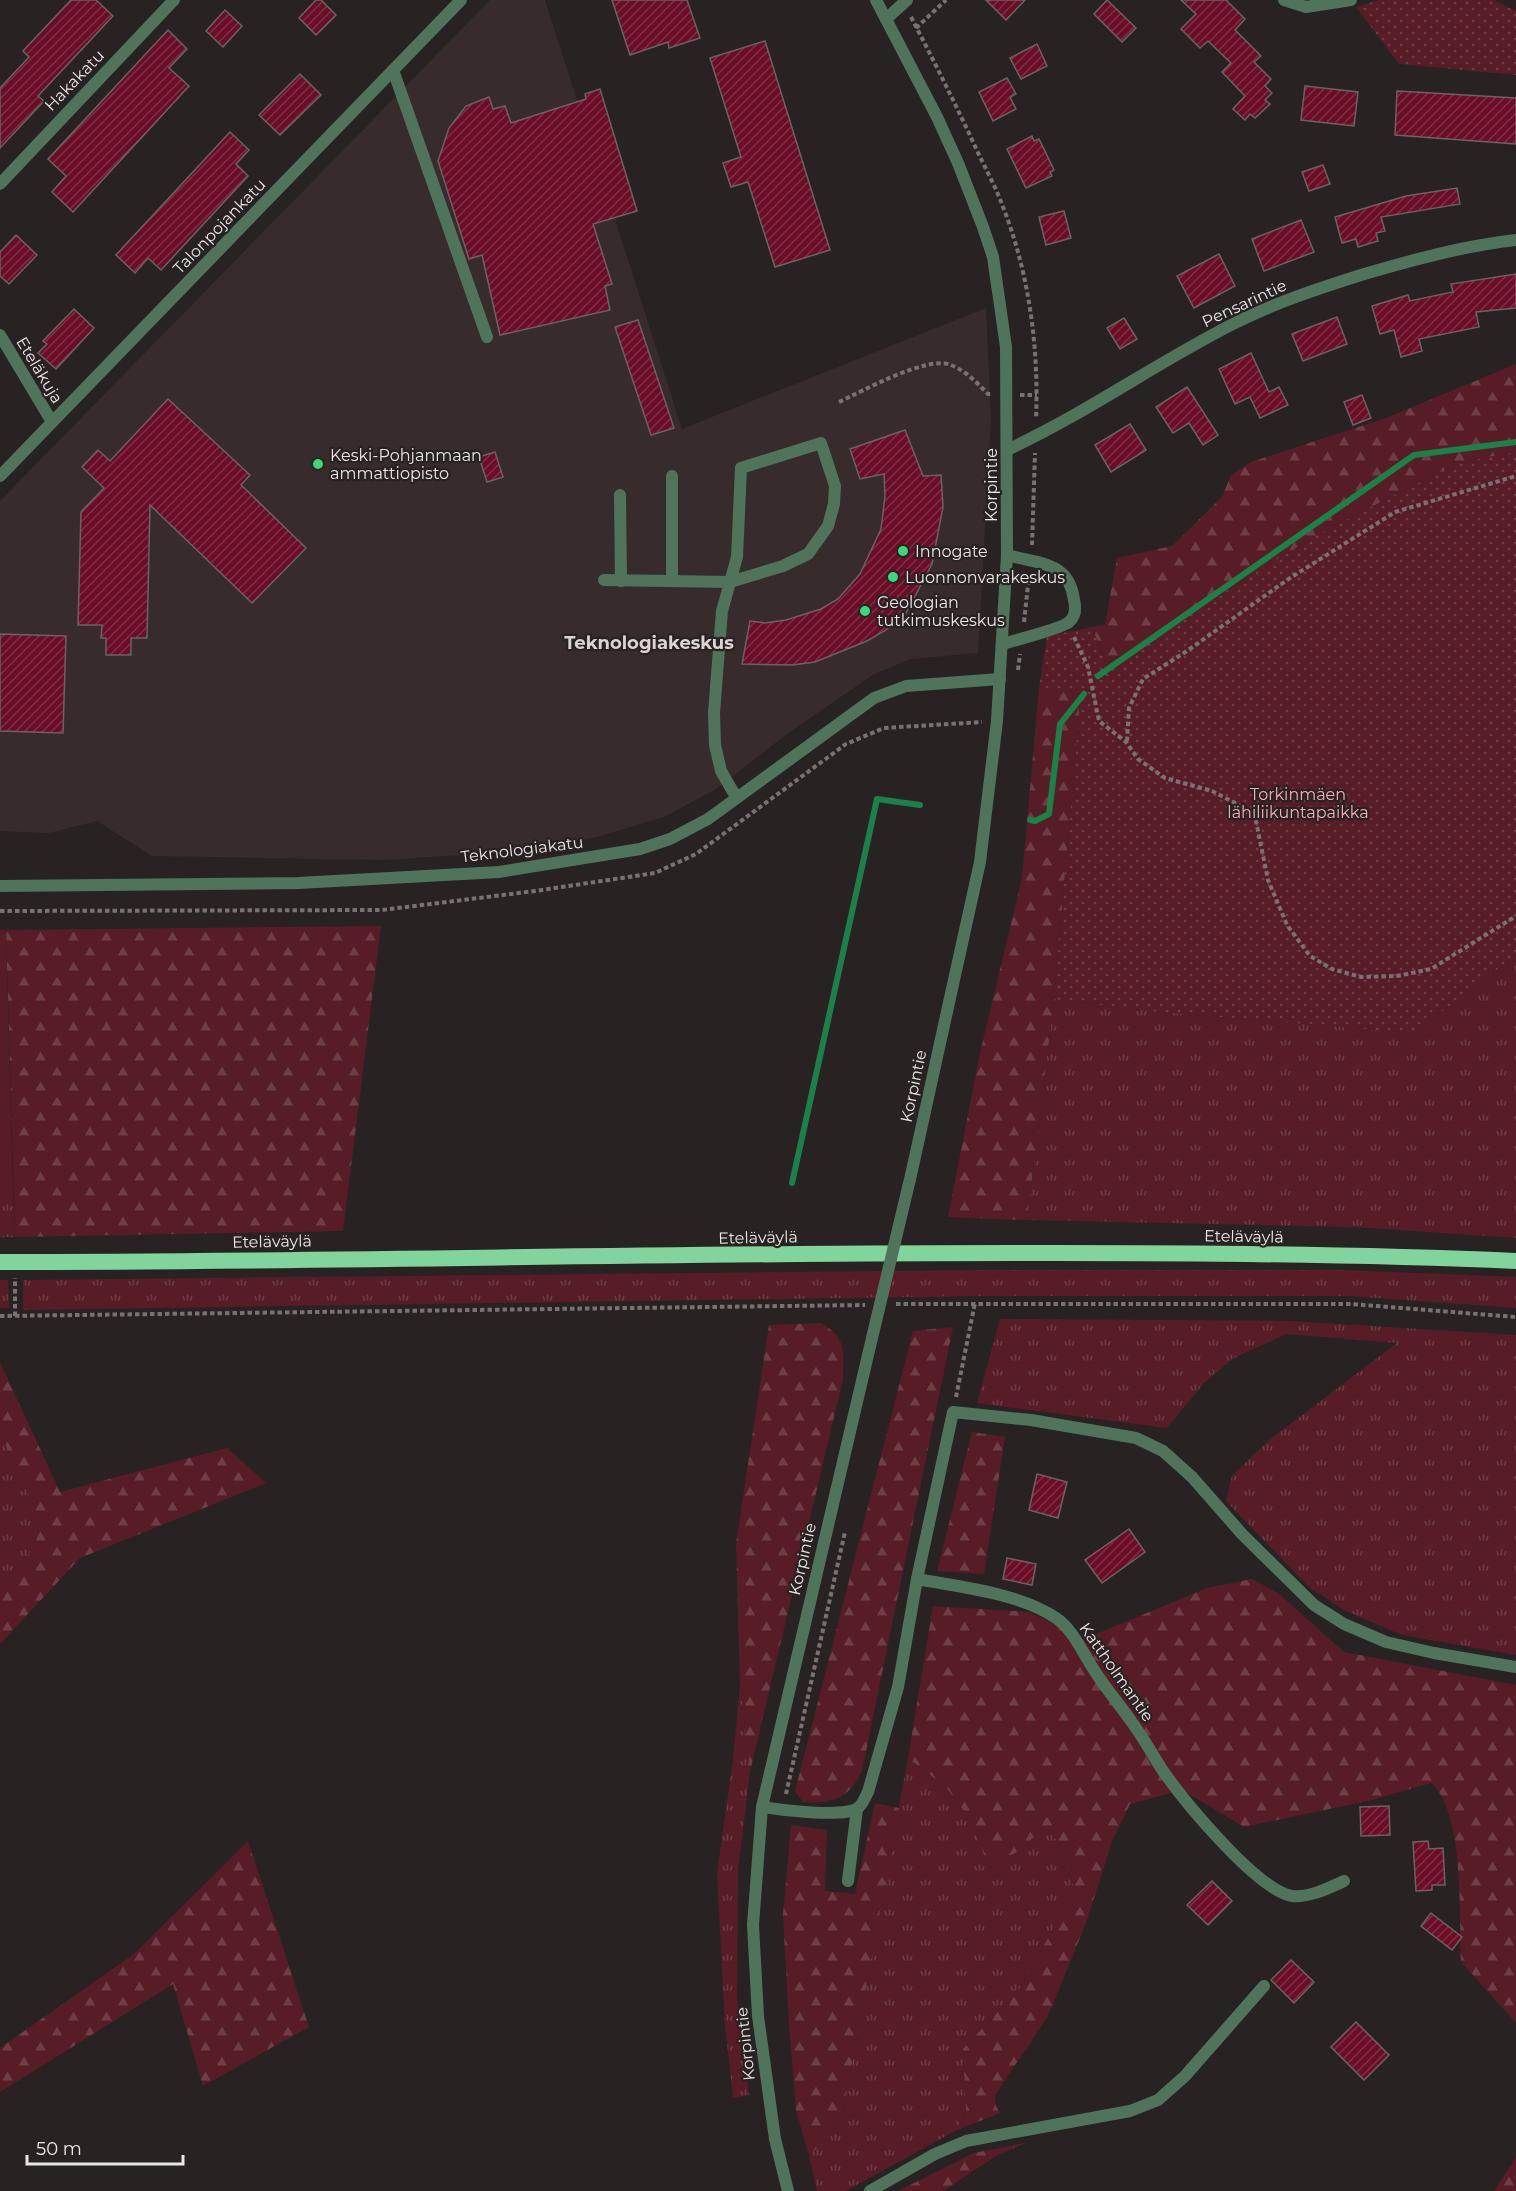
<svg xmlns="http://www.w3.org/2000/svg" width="1516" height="2191" font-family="Montserrat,sans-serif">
	<defs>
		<pattern id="grass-tufts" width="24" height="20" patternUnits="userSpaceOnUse" patternTransform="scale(1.5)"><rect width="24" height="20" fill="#571c26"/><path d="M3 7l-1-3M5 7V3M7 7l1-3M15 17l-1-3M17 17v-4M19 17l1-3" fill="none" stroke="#6f3d46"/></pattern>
		<pattern id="forest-firs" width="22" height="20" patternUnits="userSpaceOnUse" patternTransform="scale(1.5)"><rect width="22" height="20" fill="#571c26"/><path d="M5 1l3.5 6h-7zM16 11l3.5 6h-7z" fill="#6f3d46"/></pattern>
		<pattern id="park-dots" width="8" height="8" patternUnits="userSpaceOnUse" patternTransform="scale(1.5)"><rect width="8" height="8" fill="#571c26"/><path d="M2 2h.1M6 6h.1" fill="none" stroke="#6f3d46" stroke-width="1.8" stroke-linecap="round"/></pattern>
		<pattern id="building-hatch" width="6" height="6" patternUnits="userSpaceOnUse" patternTransform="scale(1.5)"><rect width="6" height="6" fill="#6b0d26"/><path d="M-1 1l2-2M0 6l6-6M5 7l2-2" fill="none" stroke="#803046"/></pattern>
	</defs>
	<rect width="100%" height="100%" fill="#292223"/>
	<polygon fill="#382b2c" points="490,0 545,0 682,429 986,308 991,420 978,653 911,659 874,674 787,734 716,789 664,817 597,837 494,853 383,860 152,856 97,821 49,833 0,831 0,501"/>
	<g fill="url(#grass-tufts)">
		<polygon points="1516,955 1516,1238 1354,1227 1027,1220 1054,999 1148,1011 1414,1033"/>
		<polygon points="0,1189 13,1189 15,1237 0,1237"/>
		<polygon points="985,1270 1343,1270 1516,1277 1516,1308 1349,1296 976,1296 23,1310 23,1280"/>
		<polygon points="0,1280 8,1280 9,1308 0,1308"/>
		<polygon points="1000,1319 1291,1321 1516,1335 1516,1655 1402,1635 1346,1611 1309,1587 1226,1501 1232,1476 1268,1441 1397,1343 1286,1334 1232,1359 1204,1383 1167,1428 977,1403"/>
		<polygon points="0,1433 37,1513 39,1528 35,1547 0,1584"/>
		<polygon points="740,1685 750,1772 738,1871 737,1998 749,2095 733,2098 725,2025 717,1873 733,1759"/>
		<polygon points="908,1758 946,1787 971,1820 986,1857 1022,1849 1043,1826 1058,1841 1075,1890 1020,1988 963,2049 966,2111 955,2131 846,2191 817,2191 809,2156 841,2123"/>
	</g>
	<g fill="url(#forest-firs)">
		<polygon points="1516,364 1516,452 1458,463 1320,533 1106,665 1092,627 1105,625 1117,558 1172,546 1222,497 1231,475 1251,462 1386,418"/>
		<polygon points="1039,688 1081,691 1054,999 1027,1220 948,1217 980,1053 1022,878"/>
		<polygon points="381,926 343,1231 15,1237 6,930"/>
		<path d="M821,1323C848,1339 843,1351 843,1379L750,1772L740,1685L736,1544L769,1325Z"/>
		<path d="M953,1327L862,1771C849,1799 831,1804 803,1802L795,1791L913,1331Z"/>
		<polygon points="0,1362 60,1492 227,1448 266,1483 80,1558 0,1644 0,1584 35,1547 39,1528 37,1513 0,1433"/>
		<polygon points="972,1432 1005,1437 984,1574 937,1571"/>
		<path d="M1252,1579L1278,1593L1344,1652L1516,1685V2023L1461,1962C1459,1920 1465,1811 1431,1783L1372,1800L1244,1827L1182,1790L1130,1804L1113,1839L1086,1923L1048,2016L995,2095L996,2106L1000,2113L955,2131L966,2111L963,2049L1020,1988L1075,1890L1058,1841L1043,1827L1022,1849L1000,1861L985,1857L971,1820L946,1787L908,1758L933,1606L1029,1612L1084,1639L1207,1588Z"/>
		<polygon points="875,1803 899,1808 841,2123 809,2156 796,2110 789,2025 783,1915 791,1825 827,1830 825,1891 855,1894"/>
		<polygon points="248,1841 309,2027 203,2086 173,1984 0,2092 0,2048 134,1954"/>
		<polygon points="1028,2142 996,2156 943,2191 898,2191 974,2153"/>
		<polygon points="1516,2157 1516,2191 1494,2191"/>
	</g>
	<g fill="url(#park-dots)">
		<polygon points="1380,0 1493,0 1516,11 1516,75 1399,64 1356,7"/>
		<polygon points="1516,452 1516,955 1414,1033 1148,1011 1054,999 1081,692 1039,688 1047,636 1092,627 1106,665 1320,533 1458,463"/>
	</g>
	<polygon fill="#571c26" points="0,930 6,930 13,1189 0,1189"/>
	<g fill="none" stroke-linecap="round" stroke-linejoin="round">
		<g stroke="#1a8149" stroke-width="6">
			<polyline points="1098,676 1414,455 1516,442"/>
			<polyline points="1030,820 1035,821 1049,814 1060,724 1084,694"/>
			<polyline points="792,1183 877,799 920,805"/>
		</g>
	</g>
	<g fill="url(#building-hatch)" stroke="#6a6263" stroke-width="1.5">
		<polygon points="71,0 96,0 113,16 38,96 44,101 0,148 0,88 29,57 23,51"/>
		<polygon points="316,0 321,0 336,15 316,35 299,18"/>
		<polygon points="612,0 687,0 700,38 669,48 668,42 630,55"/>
		<polygon points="986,0 1025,0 1006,20"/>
		<polygon points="1107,0 1136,28 1122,42 1094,14"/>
		<polygon points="1181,0 1226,0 1245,19 1235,30 1261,56 1254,62 1271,79 1265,86 1272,93 1265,100 1270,104 1255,118 1250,114 1245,120 1233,109 1245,96 1222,72 1231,63 1208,41 1200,48 1181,29 1196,14"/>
		<polygon points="225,10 242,26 223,47 206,31"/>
		<polygon points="168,30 187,49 169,68 189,86 73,212 52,192 66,176 48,159"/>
		<polygon points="765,41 830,250 775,267 748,182 731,187 723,163 741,157 710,58"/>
		<polygon points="1037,44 1047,66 1021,79 1010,58"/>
		<polygon points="300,74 321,95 280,135 259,115"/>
		<polygon points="1007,78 1016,94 1010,97 1016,109 993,121 979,92"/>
		<polygon points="1305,86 1358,92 1354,126 1301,120"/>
		<polygon points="600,89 637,211 593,224 612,284 605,286 610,310 500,335 482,255 469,259 438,161 449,128 466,106 489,97 493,109 505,106 511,123 586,99 585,94"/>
		<polygon points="1397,91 1516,98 1516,144 1395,135"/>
		<polygon points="230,132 249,150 236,164 248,176 161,270 148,258 135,273 116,255"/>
		<polygon points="1032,136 1034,141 1039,139 1054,170 1050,172 1052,176 1026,188 1007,149"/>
		<polygon points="1323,165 1330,184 1309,191 1302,172"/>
		<polygon points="1457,188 1460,204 1381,217 1385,231 1376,233 1378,241 1358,247 1356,239 1342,243 1335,217 1406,196"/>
		<polygon points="1064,211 1071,238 1046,245 1039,217"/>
		<polygon points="1301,220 1314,252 1264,271 1252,239"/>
		<polygon points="16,235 37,255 9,284 0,276 0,252"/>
		<polygon points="1219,254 1235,286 1194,308 1177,276"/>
		<polygon points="1516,274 1516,308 1476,312 1479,327 1419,339 1422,351 1401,357 1394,330 1380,334 1372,306 1408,295 1410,301 1453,292 1451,284"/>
		<polygon points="74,309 94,328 56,369 38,353 47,344 43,341"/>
		<polygon points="1337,317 1347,344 1303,361 1292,334"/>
		<polygon points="1124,318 1137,339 1120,349 1107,328"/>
		<polygon points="638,320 674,428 651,435 615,327"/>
		<polygon points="1251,353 1269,392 1279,387 1288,405 1260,418 1250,397 1235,404 1219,369"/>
		<polygon points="1187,387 1218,435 1203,445 1189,423 1173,433 1156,407"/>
		<polygon points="1362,395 1371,418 1353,425 1344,402"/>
		<polygon points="168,399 250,475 241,485 306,548 252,603 150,505 147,638 131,638 131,655 106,655 106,638 101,638 102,625 78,625 81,512 104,488 82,467 98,450 110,461"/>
		<polygon points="1130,424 1146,450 1111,472 1095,445"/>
		<polygon points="905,430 923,476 941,475 943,507 932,564 906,613 886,630 867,641 815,662 792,665 742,664 750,621 765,623 786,620 821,609 838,599 860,574 881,529 885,496 884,474 860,479 850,449"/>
		<polygon points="495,452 503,477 487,482 479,457"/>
		<polygon points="0,634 66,636 63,733 0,731"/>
		<polygon points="1037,1474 1067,1482 1058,1518 1029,1510"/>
		<polygon points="1129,1529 1145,1552 1102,1583 1085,1560"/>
		<polygon points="1007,1558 1036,1564 1032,1585 1003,1579"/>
		<polygon points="1389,1806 1390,1835 1361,1836 1360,1807"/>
		<polygon points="1428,1841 1429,1849 1443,1848 1445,1885 1432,1885 1432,1890 1416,1891 1413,1842"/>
		<polygon points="1212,1881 1232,1901 1208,1925 1187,1905"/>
		<polygon points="1431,1913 1462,1937 1452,1950 1421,1926"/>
		<polygon points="1291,1960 1314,1982 1294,2003 1271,1980"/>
		<polygon points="1356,2022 1389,2055 1364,2080 1331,2047"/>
	</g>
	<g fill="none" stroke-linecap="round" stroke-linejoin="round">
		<g stroke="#787272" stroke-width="4" stroke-dasharray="4.5 3" stroke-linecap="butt">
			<path d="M911,17C935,63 958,109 980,157C988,173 997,190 1003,207C1029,273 1039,348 1036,419"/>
			<polyline points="916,28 946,0"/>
			<polyline points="1020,395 1037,395"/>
			<path d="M839,402C863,391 927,355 951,365C966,371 977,383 988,394H992"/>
			<polyline points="1032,545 1035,453"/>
			<polyline points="1024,622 1029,576"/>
			<polyline points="1074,637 1088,667 1099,721 1126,742 1138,759 1165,778 1212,791 1239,805 1256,821 1268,880 1287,925 1310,956 1332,969 1361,977 1397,976 1431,969 1516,916"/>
			<polyline points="1018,670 1020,654"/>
			<polyline points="1127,741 1129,708 1143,679 1187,651 1287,580 1395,512 1516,476"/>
			<polyline points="0,911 382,910 535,891 655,873 696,854 846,744 884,728 982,722"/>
			<polyline points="896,1304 1351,1304 1516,1317"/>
			<polyline points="0,1316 865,1305"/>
			<polyline points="15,1316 15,1278"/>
			<polyline points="956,1397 975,1303"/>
			<polyline points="786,1794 845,1532"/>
		</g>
		<g stroke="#50745b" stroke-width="12">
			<polyline points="393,70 487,337"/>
			<polyline points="672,476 672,581"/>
			<polyline points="620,495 621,581"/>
			<polyline points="604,580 730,582 783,566 808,554 828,526 834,504 835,486 821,443 741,468 737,557 722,611 714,713 715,745 721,771 736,797"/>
			<path d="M1002,644C1013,641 1063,628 1069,622C1076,616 1076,608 1074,600C1069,561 1039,564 1007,555"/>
			<polyline points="848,1881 857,1809"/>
		</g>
		<g stroke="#50745b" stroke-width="12">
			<polyline points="1284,0 1306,7 1351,0"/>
			<polyline points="0,184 174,0"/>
			<polyline points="0,335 52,422"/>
			<path d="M1007,450C1085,414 1156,363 1233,324C1274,303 1317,289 1361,275C1412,260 1463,246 1516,240"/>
			<polyline points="0,886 298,883 499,872 640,849 670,839 708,819 874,698 906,686 1000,679"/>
			<path d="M917,1579C960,1587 1019,1593 1056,1618C1074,1630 1084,1656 1096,1673C1107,1690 1120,1705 1131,1721C1143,1737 1152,1754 1163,1771C1184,1801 1257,1890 1292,1896C1309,1898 1329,1888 1344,1881"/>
			<path d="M762,1807C780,1810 844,1818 858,1808C863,1804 865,1797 868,1792L898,1687L917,1579L953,1412L1031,1420L1136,1438L1163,1451L1192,1477L1242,1534L1314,1605L1344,1624L1386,1642L1434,1653L1516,1667"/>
			<polyline points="870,2191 935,2154 966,2141 1130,2111 1158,2100 1185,2076 1264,1986"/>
		</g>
		<g stroke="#50745b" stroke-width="12">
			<polyline points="876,0 937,117 958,163 983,227 993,257 1006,347 1007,555 997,721 980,862 911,1175"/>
			<polyline points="886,19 907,0"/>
			<polyline points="0,476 461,0"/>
			<polyline points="788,2191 775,2139 758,2016 753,1925 762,1807 872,1338"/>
		</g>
		<path stroke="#80d49c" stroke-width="16" d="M0,1262C350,1262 701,1252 1051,1253C1206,1253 1361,1254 1516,1261"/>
		<polyline stroke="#50745b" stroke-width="12" points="872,1338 911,1175"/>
	</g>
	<g fill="#3ad77f" stroke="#292223" stroke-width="2">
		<circle cx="318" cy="464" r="6"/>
		<circle cx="903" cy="551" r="6"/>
		<circle cx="893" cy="577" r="6"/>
		<circle cx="865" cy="611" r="6"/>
	</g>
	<g text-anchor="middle" stroke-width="4.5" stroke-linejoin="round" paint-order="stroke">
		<g font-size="16" fill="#ece7e7" stroke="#292223">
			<text transform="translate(74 80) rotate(-46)" y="6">Hakakatu</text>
			<text transform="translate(219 226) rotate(-46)" y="6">Talonpojankatu</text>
			<text transform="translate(1244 303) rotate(-25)" y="6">Pensarintie</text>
			<text transform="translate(40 370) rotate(59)" y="6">Eteläkuja</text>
			<text transform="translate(991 485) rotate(-90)" y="6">Korpintie</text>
			<text transform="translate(522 849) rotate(-7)" y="6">Teknologiakatu</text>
			<text transform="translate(913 1086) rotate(-78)" y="6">Korpintie</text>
			<text transform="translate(1244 1236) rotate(1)" y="6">Eteläväylä</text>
			<text transform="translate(758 1237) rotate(-1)" y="6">Eteläväylä</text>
			<text transform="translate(272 1241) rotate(-1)" y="6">Eteläväylä</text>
			<text transform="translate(802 1559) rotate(-77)" y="6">Korpintie</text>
			<text transform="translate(1117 1672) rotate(55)" y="6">Kattholmantie</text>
			<text transform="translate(745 2044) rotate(-96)" y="6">Korpintie</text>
		</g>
		<g font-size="16" fill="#ece7e7" stroke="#292223" text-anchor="start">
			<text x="330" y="461">Keski-Pohjanmaan<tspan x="330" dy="18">ammattiopisto</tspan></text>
			<text x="915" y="557">Innogate</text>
			<text x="905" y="583">Luonnonvarakeskus</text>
			<text x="877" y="608">Geologian<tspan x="877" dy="18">tutkimuskeskus</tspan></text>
		</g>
		<g font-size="16" fill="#fbabb3" stroke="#292223">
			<text x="1298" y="800">Torkinmäen<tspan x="1298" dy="18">lähiliikuntapaikka</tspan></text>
		</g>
		<g font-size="18" font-weight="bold" fill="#dcd3d3" stroke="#292223">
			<text x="649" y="649">Teknologiakeskus</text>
		</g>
	</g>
	<path d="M27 2155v9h156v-9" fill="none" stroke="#ece7e7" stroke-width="3"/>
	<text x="36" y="2155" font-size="18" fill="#ece7e7" stroke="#292223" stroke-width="4.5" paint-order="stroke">50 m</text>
</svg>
